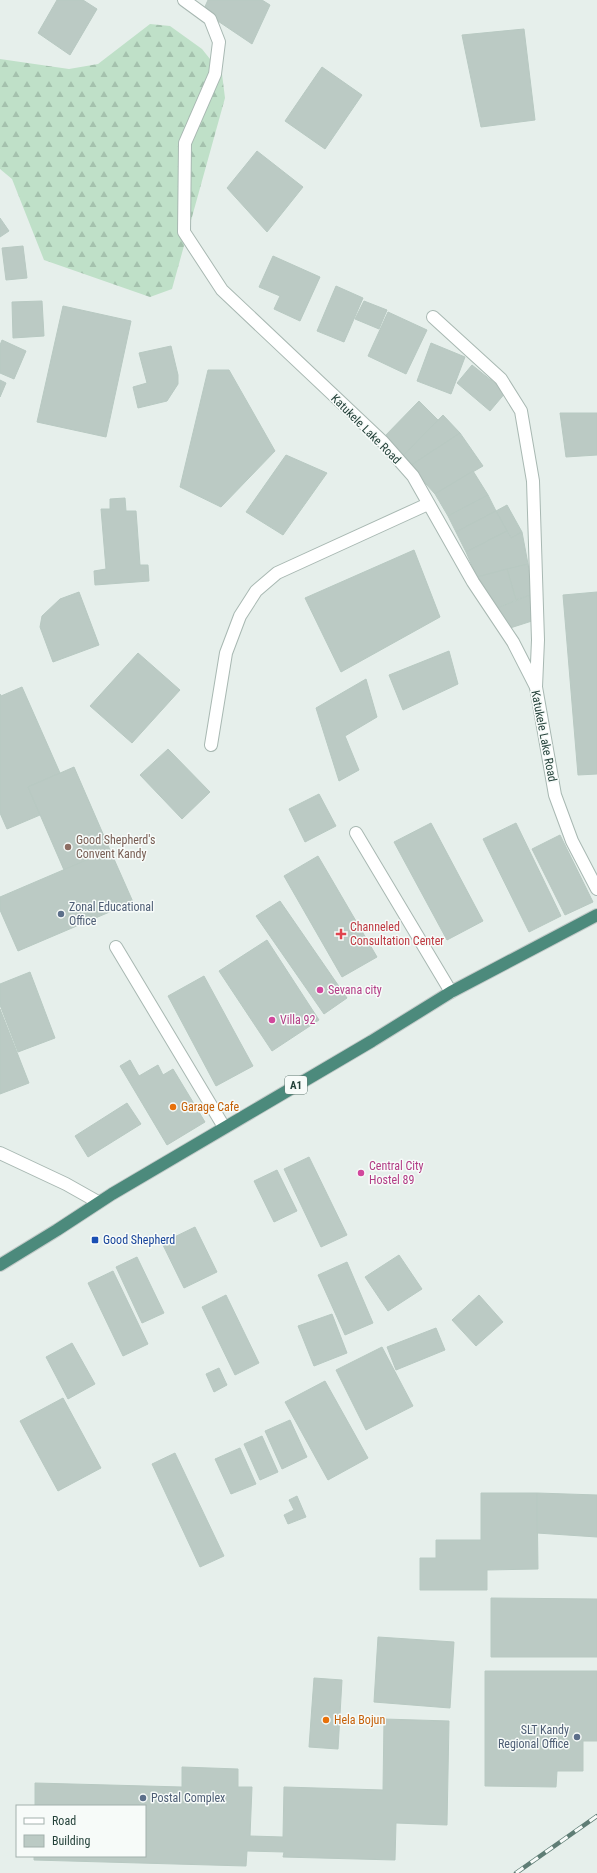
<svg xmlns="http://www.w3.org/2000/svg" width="597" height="1873" font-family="'Roboto Condensed',sans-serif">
	<defs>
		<pattern id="forest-firs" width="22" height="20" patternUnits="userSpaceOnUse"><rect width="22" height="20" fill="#bfe0c8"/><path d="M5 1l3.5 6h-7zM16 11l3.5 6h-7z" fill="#a4c1ad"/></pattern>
	</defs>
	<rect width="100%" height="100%" fill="#e6efeb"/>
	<polygon fill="url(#forest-firs)" points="150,24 170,26 202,49 222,74 225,98 172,289 150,297 44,260 12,179 0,169 0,59 69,69 98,64"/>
	<g fill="#bbcac4" stroke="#b8c9c2">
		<polygon points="57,0 83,0 97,9 70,55 38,33"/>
		<polygon points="208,0 262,0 270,5 252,44 203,11"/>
		<polygon points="524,29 535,120 481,127 462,35"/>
		<polygon points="322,67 362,95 325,149 285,121"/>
		<polygon points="257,151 303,187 267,232 227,188"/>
		<polygon points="0,218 9,231 0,237"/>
		<polygon points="23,246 27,278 6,280 2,248"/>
		<polygon points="273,256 320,277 300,321 274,309 280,296 259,287"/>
		<polygon points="336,286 363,298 344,342 317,331"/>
		<polygon points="42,301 44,336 13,338 12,302"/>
		<polygon points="364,301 387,310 379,329 355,319"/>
		<polygon points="63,306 131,321 106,437 37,422"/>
		<polygon points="388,312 427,330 406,374 368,356"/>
		<polygon points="2,340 26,351 14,379 0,373 0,345"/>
		<polygon points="431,343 465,357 451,394 417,381"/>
		<polygon points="171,346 178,375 178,384 167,401 138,408 133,387 147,383 139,353"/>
		<polygon points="472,365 506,392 490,411 457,383"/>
		<polygon points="208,370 229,370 275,451 221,507 180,487"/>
		<polygon points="0,380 6,383 0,397"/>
		<polygon points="419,401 438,420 403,456 384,437"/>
		<polygon points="560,413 597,413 597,455 566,457"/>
		<polygon points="443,415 460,433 410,466 403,456"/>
		<polygon points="460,433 483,466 435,494 410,466"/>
		<polygon points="286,455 327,473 283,535 246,512"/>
		<polygon points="473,471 488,495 448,516 435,494"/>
		<polygon points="488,495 496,511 456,532 448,516"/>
		<polygon points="125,498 126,511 136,511 140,565 148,565 149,581 95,585 94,571 106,569 101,509 110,509 110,499"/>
		<polygon points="507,505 522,532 511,538 496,511"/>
		<polygon points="496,511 507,531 466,552 456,532"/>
		<polygon points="507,531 511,538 522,532 528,564 477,577 466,552"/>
		<polygon points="414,550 440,617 341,672 305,598"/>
		<polygon points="528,564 533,594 516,600 507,569"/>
		<polygon points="507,569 516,600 495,609 477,577"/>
		<polygon points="79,592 99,645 53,662 40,627 42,616 60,599"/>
		<polygon points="597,592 597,774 578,775 563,595"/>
		<polygon points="533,594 535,620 507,629 495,609"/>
		<polygon points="449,651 458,684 403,710 389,675"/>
		<polygon points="138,653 180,690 132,743 90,706"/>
		<polygon points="366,679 377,717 345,736 359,770 339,781 316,708"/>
		<polygon points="22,687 60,773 28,787 40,815 7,829 0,813 0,694 1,696"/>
		<polygon points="168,749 210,792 182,819 140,775"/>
		<polygon points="74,767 110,850 64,870 28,787"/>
		<polygon points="319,794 336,826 305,842 289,809"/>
		<polygon points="431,823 483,921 447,940 394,842"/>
		<polygon points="516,823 561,916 529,932 483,839"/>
		<polygon points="560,835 593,902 565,915 532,849"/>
		<polygon points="110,850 133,902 18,951 0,910 0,897"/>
		<polygon points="318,856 377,957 342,977 284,876"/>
		<polygon points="280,901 347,998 324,1014 256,916"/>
		<polygon points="267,940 319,1020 272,1051 219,971"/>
		<polygon points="30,972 55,1038 18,1052 0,1005 0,984"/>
		<polygon points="204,976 253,1066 216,1086 168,996"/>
		<polygon points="0,1009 29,1083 0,1094"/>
		<polygon points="130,1060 139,1076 158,1065 163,1075 173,1069 205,1122 167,1145 120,1066"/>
		<polygon points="127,1103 141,1124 88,1157 75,1136"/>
		<polygon points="309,1157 347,1235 321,1247 284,1169"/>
		<polygon points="277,1170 297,1211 274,1222 254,1181"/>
		<polygon points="195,1227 217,1272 184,1288 162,1243"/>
		<polygon points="399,1255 422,1289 388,1311 365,1277"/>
		<polygon points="137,1257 164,1313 142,1323 116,1267"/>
		<polygon points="347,1262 373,1323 345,1335 318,1275"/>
		<polygon points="113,1271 148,1344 123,1356 88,1283"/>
		<polygon points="226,1295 259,1363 235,1375 202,1307"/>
		<polygon points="479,1295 503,1322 476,1346 452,1320"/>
		<polygon points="332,1314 347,1353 314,1366 298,1326"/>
		<polygon points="436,1328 445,1350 396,1370 387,1347"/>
		<polygon points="72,1343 95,1384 68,1399 46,1357"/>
		<polygon points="382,1347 413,1406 366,1430 336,1370"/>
		<polygon points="219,1368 227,1385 214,1392 206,1374"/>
		<polygon points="325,1381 368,1458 328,1480 285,1402"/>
		<polygon points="63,1398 101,1468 58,1491 20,1421"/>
		<polygon points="290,1420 307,1457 282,1469 265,1431"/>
		<polygon points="262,1436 278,1472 260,1480 244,1444"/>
		<polygon points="240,1448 256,1484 231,1494 215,1459"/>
		<polygon points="175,1453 224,1556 200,1567 152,1464"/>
		<polygon points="481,1493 537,1493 538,1569 487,1570 487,1590 420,1590 420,1558 436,1558 436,1540 481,1540"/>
		<polygon points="537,1493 597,1495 597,1537 537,1533"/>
		<polygon points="297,1496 306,1517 288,1524 284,1515 294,1510 289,1500"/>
		<polygon points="491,1598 597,1599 597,1657 491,1657"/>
		<polygon points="378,1637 454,1642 450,1708 374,1702"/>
		<polygon points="485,1671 597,1671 597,1741 583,1741 583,1771 557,1771 556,1787 485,1786"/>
		<polygon points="314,1678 342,1680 338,1749 309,1747"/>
		<polygon points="384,1719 449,1721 447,1825 396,1823 395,1860 283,1857 284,1852 247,1851 246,1866 34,1860 34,1856 145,1856 145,1806 35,1806 35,1783 182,1787 182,1767 238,1769 238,1787 252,1787 250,1836 283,1837 284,1787 383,1790"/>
	</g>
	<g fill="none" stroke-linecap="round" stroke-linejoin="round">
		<g stroke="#a8b8b2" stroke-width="14">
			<g id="service">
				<polyline points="433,317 501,379 521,411 533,481 538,640 536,687"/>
				<polyline points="211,745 226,653 240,616 256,591 277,573 428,504"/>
				<polyline points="356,833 451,992"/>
				<polyline points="116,947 224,1127"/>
				<polyline points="0,1153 66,1184 98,1202"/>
			</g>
		</g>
		<g stroke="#a8b8b2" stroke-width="14">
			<polyline id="minor" points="184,0 210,19 219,42 215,74 185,143 184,232 222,290 382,441 413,476 473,582 513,642 536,687 555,795 572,841 597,889"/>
		</g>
		<g stroke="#c2cac8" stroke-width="14">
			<polyline id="trunk" points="0,1265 57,1230 112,1194 372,1041 451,992 597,915"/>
		</g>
		<use href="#service" stroke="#fff" stroke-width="12"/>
		<use href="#minor" stroke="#fff" stroke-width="12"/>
		<use href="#trunk" stroke="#4c8a7c" stroke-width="12"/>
		<g stroke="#5f7d75" stroke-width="4.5">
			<polyline id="rail" points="516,1873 597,1816"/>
		</g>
		<use href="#rail" stroke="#f7fbf9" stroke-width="3" stroke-dasharray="9" stroke-linecap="butt"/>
	</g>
	<circle fill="#8d6e63" stroke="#f7fbf9" stroke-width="1.5" cx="68" cy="847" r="4"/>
	<g fill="#5c6f8a" stroke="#f7fbf9" stroke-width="1.5">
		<circle cx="61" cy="914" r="4"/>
		<circle cx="577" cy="1737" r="4"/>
		<circle cx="143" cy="1798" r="4"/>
	</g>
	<path fill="#e0444e" stroke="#f7fbf9" stroke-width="1.5" d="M339 928h4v4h4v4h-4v4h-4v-4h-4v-4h4z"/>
	<g fill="#d1479c" stroke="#f7fbf9" stroke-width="1.5">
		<circle cx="320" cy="990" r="4"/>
		<circle cx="272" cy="1020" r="4"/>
		<circle cx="361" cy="1173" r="4"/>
	</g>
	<g fill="#e8710a" stroke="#f7fbf9" stroke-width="1.5">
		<circle cx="173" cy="1107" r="4"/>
		<circle cx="326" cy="1720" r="4"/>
	</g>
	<rect fill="#1a4fb4" stroke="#f7fbf9" stroke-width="1.5" x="91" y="1236" width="8" height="8" rx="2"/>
	<g text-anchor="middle" stroke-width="3" stroke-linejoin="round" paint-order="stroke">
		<rect fill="#f7fbf9" stroke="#637a73" stroke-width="1" x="285" y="1076" width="22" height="18" rx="3"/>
		<g font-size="11" font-weight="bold" fill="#24423a">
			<text x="296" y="1089">A1</text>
		</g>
		<g font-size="12" fill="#24423a" stroke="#f7fbf9">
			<text transform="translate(366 429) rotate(45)" y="4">Katukele Lake Road</text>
			<text transform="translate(544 736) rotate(79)" y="4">Katukele Lake Road</text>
		</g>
		<g font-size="12" fill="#785e54" stroke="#f7fbf9" text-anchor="start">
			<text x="76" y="844">Good Shepherd's<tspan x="76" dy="14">Convent Kandy</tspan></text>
		</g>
		<g font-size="12" fill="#4e5e75" stroke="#f7fbf9" text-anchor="start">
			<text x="69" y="911">Zonal Educational<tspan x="69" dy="14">Office</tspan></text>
			<text x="569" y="1734" text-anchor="end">SLT Kandy<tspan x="569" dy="14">Regional Office</tspan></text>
			<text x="151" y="1802">Postal Complex</text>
		</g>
		<g font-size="12" fill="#be3a42" stroke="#f7fbf9" text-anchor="start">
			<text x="350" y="931">Channeled<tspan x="350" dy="14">Consultation Center</tspan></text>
		</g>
		<g font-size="12" fill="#b23c85" stroke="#f7fbf9" text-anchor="start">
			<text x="328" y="994">Sevana city</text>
			<text x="280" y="1024">Villa 92</text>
			<text x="369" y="1170">Central City<tspan x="369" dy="14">Hostel 89</tspan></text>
		</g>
		<g font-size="12" fill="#c56008" stroke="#f7fbf9" text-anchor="start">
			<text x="181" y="1111">Garage Cafe</text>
			<text x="334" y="1724">Hela Bojun</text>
		</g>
		<g font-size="12" fill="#164399" stroke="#f7fbf9" text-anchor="start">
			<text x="103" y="1244">Good Shepherd</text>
		</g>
	</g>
	<rect x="16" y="1805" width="130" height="52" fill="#f7fbf9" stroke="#a3b1ad"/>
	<rect x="24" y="1818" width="20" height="6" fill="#ffffff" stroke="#a3b1ad"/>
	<text x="52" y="1825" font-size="12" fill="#24423a">Road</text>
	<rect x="24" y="1835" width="20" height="12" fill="#bbcac4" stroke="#a3b1ad"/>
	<text x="52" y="1845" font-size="12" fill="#24423a">Building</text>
</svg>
